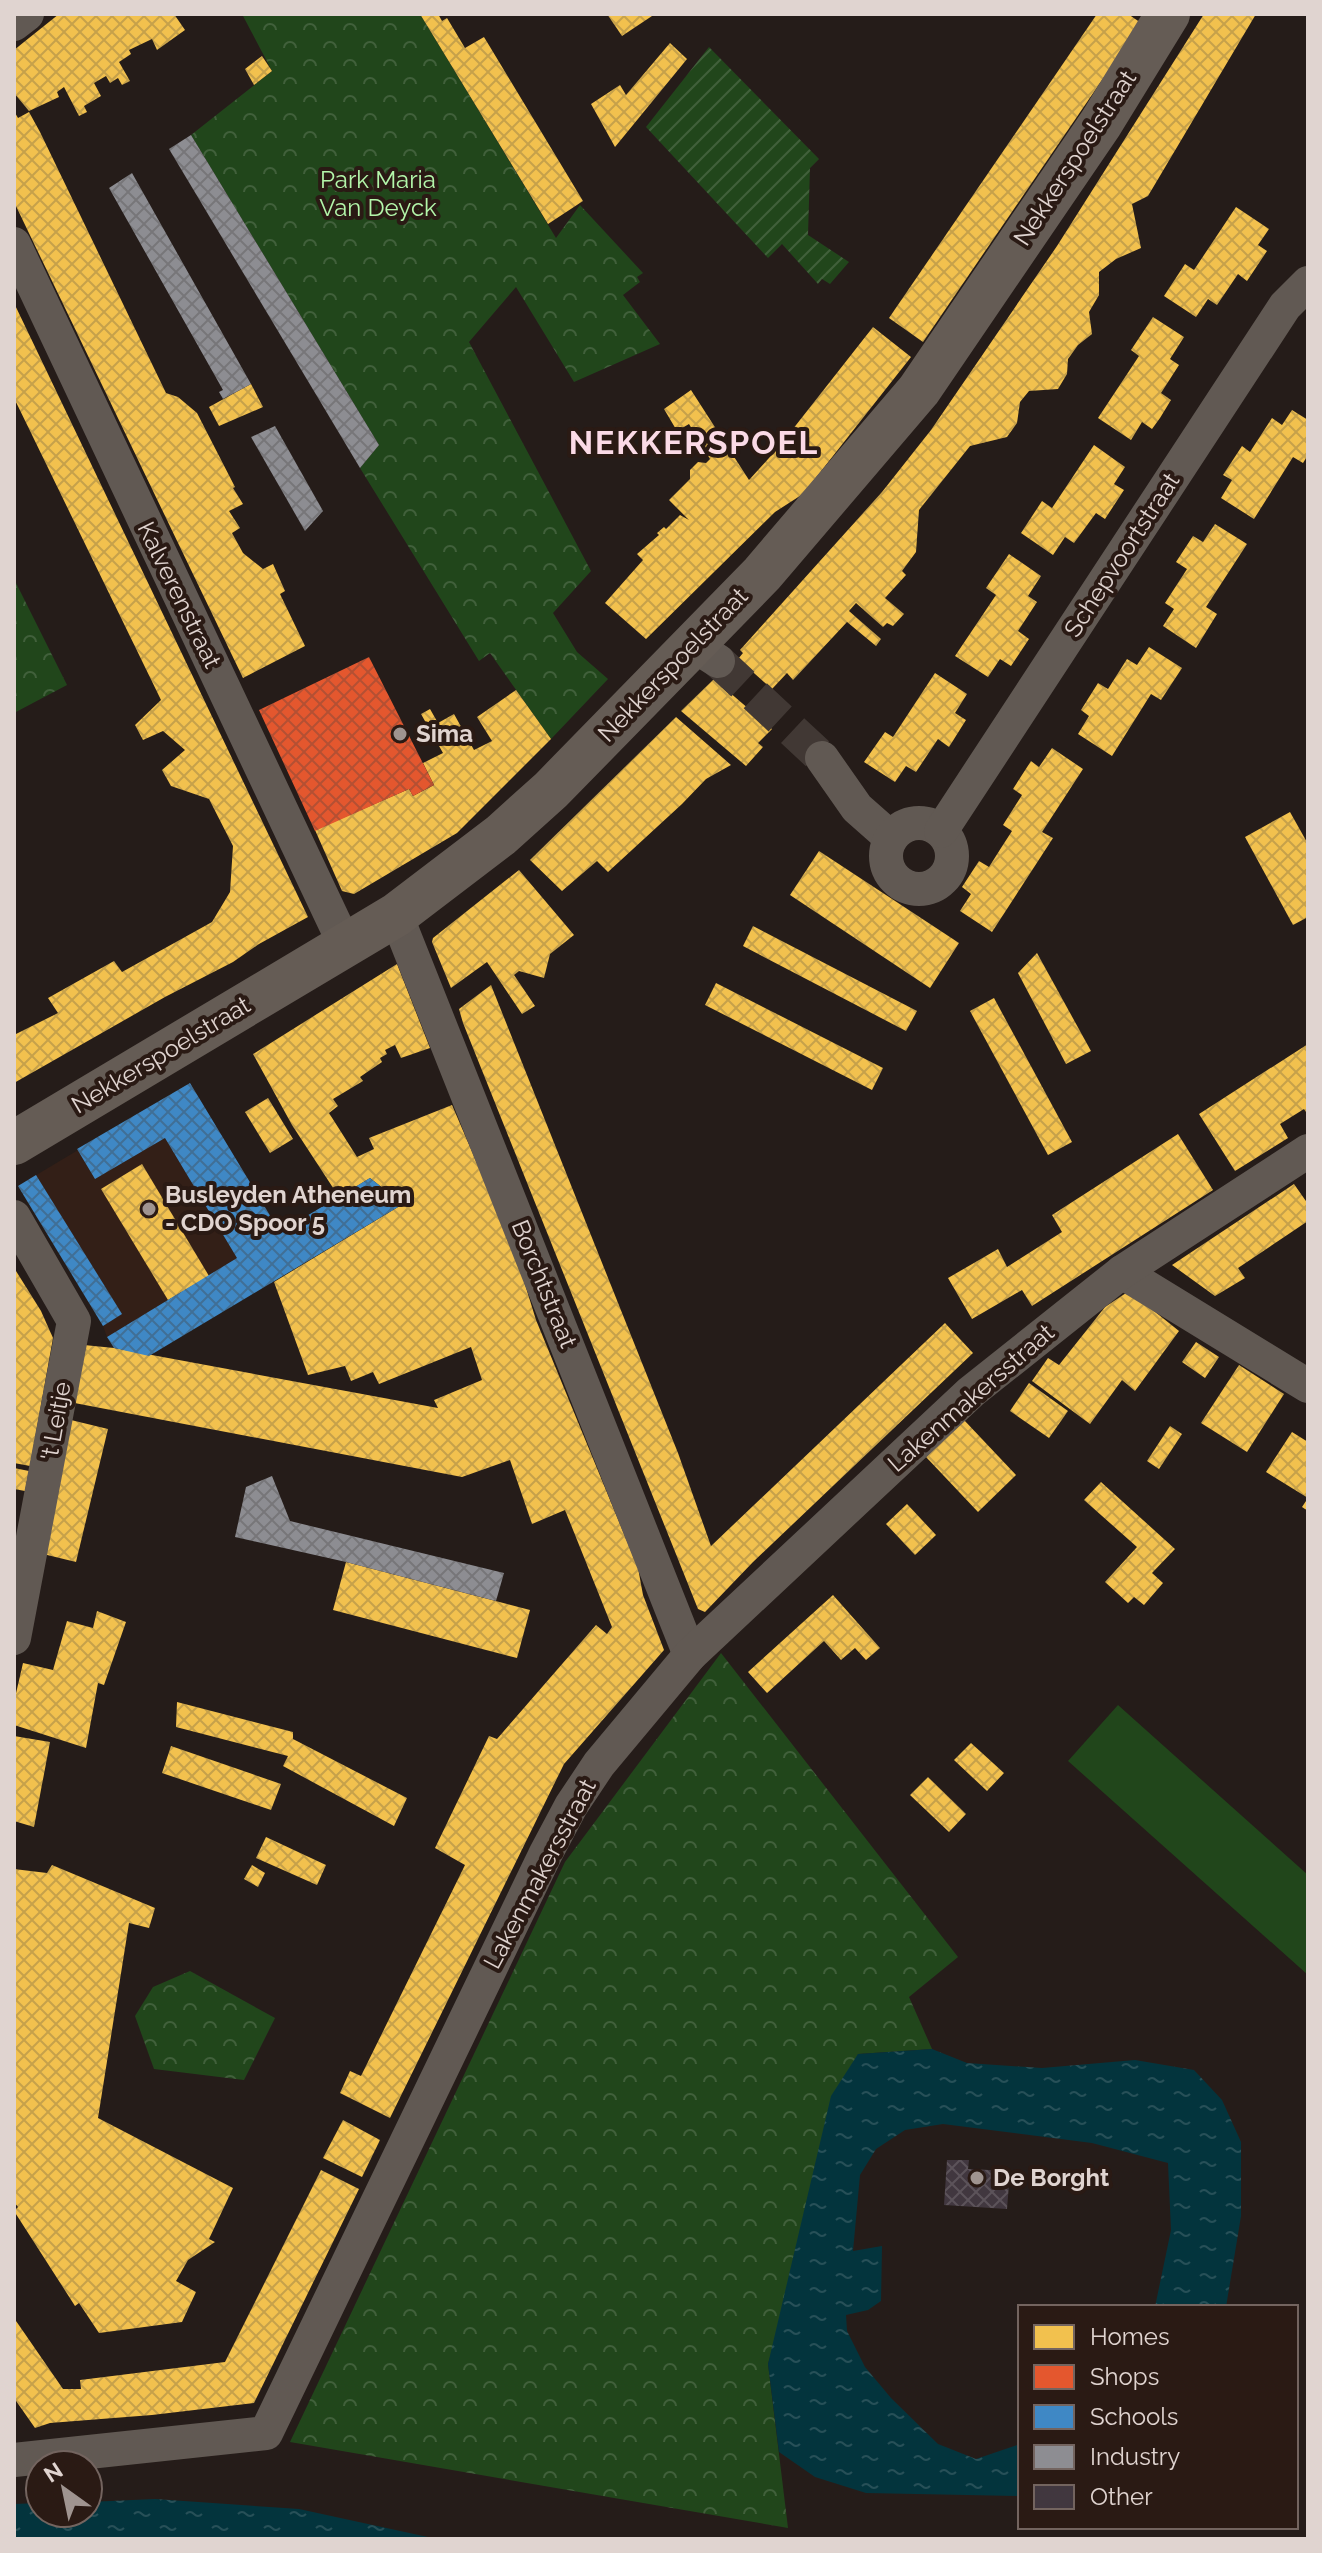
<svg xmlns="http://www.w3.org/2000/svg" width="1322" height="2553" font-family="Raleway,sans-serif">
	<defs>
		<pattern id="forest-crowns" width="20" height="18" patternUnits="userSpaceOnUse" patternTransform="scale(2)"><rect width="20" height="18" fill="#21461b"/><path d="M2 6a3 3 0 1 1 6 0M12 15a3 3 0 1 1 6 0" fill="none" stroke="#41603b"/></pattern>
		<pattern id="garden-furrows" width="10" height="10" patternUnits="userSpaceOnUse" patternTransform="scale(2)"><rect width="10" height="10" fill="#21461b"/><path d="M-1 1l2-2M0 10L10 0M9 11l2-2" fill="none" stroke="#41603b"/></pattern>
		<pattern id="water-ripples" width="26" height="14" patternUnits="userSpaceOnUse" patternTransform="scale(2)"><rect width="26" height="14" fill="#03343d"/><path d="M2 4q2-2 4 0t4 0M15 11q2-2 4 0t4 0" fill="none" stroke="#275058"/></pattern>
		<pattern id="homes-cross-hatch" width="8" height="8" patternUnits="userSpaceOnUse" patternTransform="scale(2)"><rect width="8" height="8" fill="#f2c14e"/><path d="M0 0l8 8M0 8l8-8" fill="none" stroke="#c6a14a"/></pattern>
		<pattern id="shops-cross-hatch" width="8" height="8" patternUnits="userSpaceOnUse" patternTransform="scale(2)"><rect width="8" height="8" fill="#e4572e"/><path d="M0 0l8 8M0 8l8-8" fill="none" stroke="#b45033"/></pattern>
		<pattern id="schools-cross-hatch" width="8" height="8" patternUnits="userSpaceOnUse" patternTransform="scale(2)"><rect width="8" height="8" fill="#3f88c5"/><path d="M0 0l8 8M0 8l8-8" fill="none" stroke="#406f96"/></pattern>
		<pattern id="industry-cross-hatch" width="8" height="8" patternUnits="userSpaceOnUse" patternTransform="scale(2)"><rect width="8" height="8" fill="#8d8d92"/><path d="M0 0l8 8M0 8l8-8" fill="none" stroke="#777679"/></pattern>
		<pattern id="building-cross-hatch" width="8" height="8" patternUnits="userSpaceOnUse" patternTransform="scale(2)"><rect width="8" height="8" fill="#41373f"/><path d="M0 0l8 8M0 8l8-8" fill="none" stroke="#5c535a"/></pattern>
	</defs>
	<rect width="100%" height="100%" fill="#251c19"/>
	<polygon fill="#331f17" points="190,1083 280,1232 107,1337 103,1326 18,1186"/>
	<g fill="url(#forest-crowns)">
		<polygon points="242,14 420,14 556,238 580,205 643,273 637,277 640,282 623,295 660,344 574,382 516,287 469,342 591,571 553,613 577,652 608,679 551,739 490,653 479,661 360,468 379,445 191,135 272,71"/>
		<polygon points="14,579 67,685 14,713"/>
		<polygon points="721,1653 958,1957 909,1997 932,2049 858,2054 768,2364 788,2528 290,2442 565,1862"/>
		<polygon points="190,1971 275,2018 244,2080 154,2069 135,2016 153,1987"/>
	</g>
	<polygon fill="url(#garden-furrows)" points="709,47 819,159 810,168 808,235 849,262 830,284 822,279 818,284 782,244 768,258 646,127"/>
	<polygon fill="#21461b" points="1118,1705 1308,1875 1308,1975 1068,1761"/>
	<g fill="url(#water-ripples)">
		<polygon points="932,2049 967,2063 1042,2068 1135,2060 1194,2070 1222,2100 1241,2142 1241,2216 1226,2307 1155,2307 1171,2230 1168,2163 1092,2143 943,2124 905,2130 876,2149 860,2175 853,2251 882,2246 881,2301 868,2310 846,2315 847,2331 865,2367 891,2398 938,2444 976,2459 1020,2444 1020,2496 866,2493 815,2477 779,2452 768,2364 831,2096 858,2054"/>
		<polygon points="155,2499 299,2509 437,2539 14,2539 14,2504 40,2503 40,2513 88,2513 88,2502"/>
	</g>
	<g fill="url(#homes-cross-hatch)">
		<polygon points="59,14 174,14 185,30 157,50 152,39 129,50 131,54 119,62 130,81 122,85 118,78 110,83 106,76 94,83 101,96 84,106 87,112 79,116 64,87 57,92 59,97 29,111 14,93 14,50"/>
		<polygon points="420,14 438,14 442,21 447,18 465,48 484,37 583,201 548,224"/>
		<polygon points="607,14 655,14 622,36"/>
		<polygon points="1097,14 1128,14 1141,23 923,342 889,318"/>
		<polygon points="1204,14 1256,14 1148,196 1132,204 1141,248 1116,259 1099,272 1099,295 1089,312 1092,334 1078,345 1068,359 1067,374 1058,389 1029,391 1020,402 1017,423 1007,437 970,446 919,510 916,552 902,571 906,575 885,598 904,614 893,626 887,623 883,627 856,603 849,611 881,639 876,646 847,622 793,680 787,673 772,689 738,659 743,653 740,650 882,492 931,430 1057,246"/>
		<polygon points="670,43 687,59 615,147 591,104 620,85 626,95"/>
		<polygon points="262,56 272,71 254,85 245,69"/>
		<polygon points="14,111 18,118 29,112 40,132 166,393 178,397 197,413 235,487 233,488 243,504 229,511 240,528 232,533 243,553 263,569 273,564 285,591 280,594 305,646 243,678 14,202"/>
		<polygon points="1236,207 1269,229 1258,245 1267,251 1247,281 1238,274 1217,305 1208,299 1196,317 1164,296 1185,264 1194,270"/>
		<polygon points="14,303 308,917 259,944 233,962 165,997 14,1083 14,1035 58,1013 48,998 114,961 122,972 212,922 230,892 233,846 209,799 171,786 162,770 185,750 163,731 143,740 135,725 161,700 14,398"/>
		<polygon points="1153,317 1184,337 1170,359 1179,365 1161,393 1171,400 1160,418 1152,429 1142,422 1131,440 1098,418 1139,356 1131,350"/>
		<polygon points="873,327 911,357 803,494 775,512 646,639 605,603 643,560 637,554 659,535 657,533 664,527 666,529 680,515 689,520 669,500 690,479 690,470 698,462 706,463 710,459 689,424 677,431 664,409 691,390 749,480 778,448"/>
		<polygon points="251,384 263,407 219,426 209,407"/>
		<polygon points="1292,410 1308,420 1308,455 1303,463 1293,457 1254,519 1221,498 1232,480 1223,475 1242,446 1250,452 1272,418 1282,425"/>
		<polygon points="1094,445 1125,467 1114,484 1124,490 1105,519 1096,513 1074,543 1065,537 1053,555 1021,533 1042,501 1052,508"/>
		<polygon points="1215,524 1247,544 1206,607 1217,614 1196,648 1163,626 1174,609 1165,603 1187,569 1176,562 1193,536 1203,542"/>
		<polygon points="1009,554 1041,576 1028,596 1037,602 1018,631 1029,639 1011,666 1000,659 988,677 955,656 996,595 986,588"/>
		<polygon points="1149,647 1182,668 1161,700 1151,694 1112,756 1078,734 1089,716 1081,710 1098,683 1108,689 1127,659 1137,665"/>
		<polygon points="935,673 967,694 955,713 966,720 949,747 938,739 916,772 906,766 895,782 864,762 885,732 893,737"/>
		<polygon points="714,679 772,729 758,743 763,747 746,766 681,711"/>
		<polygon points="516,690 551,739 457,833 354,894 342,891 315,830 409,789 413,796 434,785 423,763 443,753 421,714 430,709 438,723 454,714 474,750 492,741 477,717"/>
		<polygon points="676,717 731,765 706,779 682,804 608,872 597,861 562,891 530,860"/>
		<polygon points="1052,748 1083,769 1042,832 1053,838 992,932 960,911 971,894 962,887 979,861 989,867 1001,848 1012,831 1003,825 1022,795 1013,789 1031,761 1039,767"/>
		<polygon points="1290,812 1308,844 1308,917 1293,925 1245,837"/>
		<polygon points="819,851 959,943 930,988 790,895"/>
		<polygon points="519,870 574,935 550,954 544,978 519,971 514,975 535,1006 522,1014 487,962 451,988 432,942 433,938"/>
		<polygon points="753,926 917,1011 906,1031 743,946"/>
		<polygon points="1037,953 1091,1051 1066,1064 1018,973"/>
		<polygon points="397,964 430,1048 401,1058 395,1045 385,1050 387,1054 380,1058 382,1062 360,1077 363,1081 333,1099 338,1106 329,1113 357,1157 374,1149 369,1138 452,1105 515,1252 536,1320 638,1568 643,1595 664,1650 564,1764 390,2118 340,2093 350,2071 361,2076 465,1865 435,1848 489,1736 497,1739 596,1625 607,1634 612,1627 565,1510 532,1524 510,1460 462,1477 64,1401 74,1344 114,1348 438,1408 434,1400 482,1380 471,1347 379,1384 373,1372 351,1381 345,1366 308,1375 274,1282 403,1204 370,1178 339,1197 292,1125 253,1054"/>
		<polygon points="716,983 883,1068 872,1090 705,1005"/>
		<polygon points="491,985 678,1453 711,1546 945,1323 973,1353 753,1562 705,1612 698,1609 463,1023 459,1009"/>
		<polygon points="994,998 1072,1142 1048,1155 970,1011"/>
		<polygon points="1308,1044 1308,1115 1304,1109 1280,1124 1288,1138 1235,1171 1199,1114"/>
		<polygon points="268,1098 293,1139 270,1153 245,1112"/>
		<polygon points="1178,1134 1213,1190 1032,1306 1022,1290 972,1319 948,1278 998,1249 1007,1267 1062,1232 1052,1215"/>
		<polygon points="142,1164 209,1276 168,1300 101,1189"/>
		<polygon points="1294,1184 1308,1204 1308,1221 1238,1268 1245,1278 1215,1296 1172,1265"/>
		<polygon points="16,1271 41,1311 53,1338 30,1466 14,1463 14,1272"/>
		<polygon points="1129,1291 1179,1331 1135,1391 1122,1380 1090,1424 1032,1381 1048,1358 1059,1365 1105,1307"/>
		<polygon points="1196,1342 1219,1357 1205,1378 1182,1362"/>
		<polygon points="1239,1365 1284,1394 1247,1452 1201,1423"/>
		<polygon points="1029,1383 1068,1411 1049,1438 1010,1411"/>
		<polygon points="71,1420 108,1429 76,1562 39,1553"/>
		<polygon points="964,1420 1016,1475 978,1512 926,1457"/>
		<polygon points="1170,1426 1182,1434 1159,1469 1147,1461"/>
		<polygon points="1292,1432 1308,1442 1308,1511 1302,1507 1308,1498 1266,1472"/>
		<polygon points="14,1468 29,1471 25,1491 14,1489"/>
		<polygon points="1101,1482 1175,1549 1152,1573 1163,1583 1144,1605 1134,1597 1128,1603 1105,1582 1137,1547 1084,1500"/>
		<polygon points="907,1504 936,1535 915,1555 886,1524"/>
		<polygon points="346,1562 530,1610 517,1658 333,1610"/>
		<polygon points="833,1595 880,1648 866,1660 855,1648 841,1660 824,1641 767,1693 748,1672"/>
		<polygon points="97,1611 126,1622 104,1685 98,1683 86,1748 14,1725 14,1702 23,1663 53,1670 67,1621 93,1628"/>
		<polygon points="177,1702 293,1732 293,1739 407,1798 394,1826 283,1766 288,1756 176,1727"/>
		<polygon points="14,1736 50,1742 34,1827 14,1821"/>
		<polygon points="971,1743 1004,1773 987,1791 954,1760"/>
		<polygon points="171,1746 281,1784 271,1810 162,1773"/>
		<polygon points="928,1777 966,1814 949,1832 910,1795"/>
		<polygon points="266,1837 326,1865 317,1885 256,1858"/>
		<polygon points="52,1865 155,1908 149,1928 129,1923 98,2118 233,2188 209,2239 215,2242 188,2260 176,2281 196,2292 182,2322 99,2333 79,2303 75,2306 14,2211 18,2207 14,2202 14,1869 47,1873"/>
		<polygon points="252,1865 265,1873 258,1887 244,1879"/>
		<polygon points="343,2120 380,2140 362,2177 323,2158"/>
		<polygon points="321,2170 359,2189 254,2403 152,2415 50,2423 35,2428 14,2398 14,2318 63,2389 81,2389 80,2380 225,2362"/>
	</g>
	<polygon fill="url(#shops-cross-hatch)" points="369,657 434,785 413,796 409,789 315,831 259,710"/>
	<g fill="url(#schools-cross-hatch)">
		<polygon points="190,1083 280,1232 370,1178 403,1204 149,1356 114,1348 107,1337 237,1258 165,1138 95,1179 77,1149"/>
		<polygon points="36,1175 122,1314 103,1326 18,1186"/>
	</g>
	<g fill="url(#industry-cross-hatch)">
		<polygon points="191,135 379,445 360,468 169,149"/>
		<polygon points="132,173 251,384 223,399 219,392 223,390 109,188"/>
		<polygon points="275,426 323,511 305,531 251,437"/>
		<polygon points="272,1476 290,1521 504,1573 496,1601 346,1562 235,1537 246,1487"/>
	</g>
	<polygon fill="url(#building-cross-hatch)" points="947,2160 969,2160 968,2169 1010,2171 1007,2209 944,2205"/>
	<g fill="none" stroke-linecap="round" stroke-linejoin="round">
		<polyline stroke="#413834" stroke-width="34" stroke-dasharray="34 17" stroke-linecap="butt" points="718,661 822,758"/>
		<g stroke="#615953" stroke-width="34">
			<polyline points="14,24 27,14"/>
			<polyline points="14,244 345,945"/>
			<polyline points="693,645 718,661"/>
			<polyline points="822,758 857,808 891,838"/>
			<circle cx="919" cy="856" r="33"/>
			<polyline points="941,831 1285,306 1308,283"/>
			<polyline points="396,915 690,1655"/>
			<polyline points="14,1217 74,1321 14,1638"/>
			<polyline points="1122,1272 1308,1386"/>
			<polyline points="14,2460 266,2433 546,1853 571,1806 599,1764 690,1655 971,1392 1122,1272 1308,1151"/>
		</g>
		<polyline stroke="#655c55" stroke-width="44" points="14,1143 396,915 501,835 551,790 762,574 919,390 1101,123 1168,14"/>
	</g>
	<g fill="#9f9490" stroke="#2a1a14" stroke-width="3">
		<circle cx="400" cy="734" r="8"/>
		<circle cx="149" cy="1209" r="8"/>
		<circle cx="977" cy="2178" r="8"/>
	</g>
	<g text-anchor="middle" stroke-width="8" stroke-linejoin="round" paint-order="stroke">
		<g font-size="24" fill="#e0d4d0" stroke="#2a1a14">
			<text transform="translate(1075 158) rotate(-57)" y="8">Nekkerspoelstraat</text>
			<text transform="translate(1122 555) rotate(-57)" y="8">Schepvoortstraat</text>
			<text transform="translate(179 595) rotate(64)" y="8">Kalverenstraat</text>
			<text transform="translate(673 665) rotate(-46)" y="8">Nekkerspoelstraat</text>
			<text transform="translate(161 1055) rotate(-31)" y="8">Nekkerspoelstraat</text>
			<text transform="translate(544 1284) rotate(68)" y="8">Borchtstraat</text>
			<text transform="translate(971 1398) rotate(-41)" y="8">Lakenmakersstraat</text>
			<text transform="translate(56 1421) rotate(-80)" y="8">'t Leitje</text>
			<text transform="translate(540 1874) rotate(-62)" y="8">Lakenmakersstraat</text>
		</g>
		<g font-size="24" fill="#b3f6aa" stroke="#2a1a14">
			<text x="378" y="188">Park Maria<tspan x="378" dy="28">Van Deyck</tspan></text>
		</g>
		<g font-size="24" font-weight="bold" fill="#e0d4d0" stroke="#2a1a14" text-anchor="start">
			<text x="416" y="742">Sima</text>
			<text x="165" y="1203">Busleyden Atheneum<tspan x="165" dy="28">- CDO Spoor 5</tspan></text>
			<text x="993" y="2186">De Borght</text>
		</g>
		<g font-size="32" font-weight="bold" letter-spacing="2" fill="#fbdae6" stroke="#2a1a14">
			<text x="694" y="454">NEKKERSPOEL</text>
		</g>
	</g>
	<rect width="1322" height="2553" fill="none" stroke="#e0d4d0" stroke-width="32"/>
	<rect x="1018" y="2305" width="280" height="224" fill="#2a1a14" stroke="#73645f" stroke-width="2"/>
	<rect x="1034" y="2325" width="40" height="24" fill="#f2c14e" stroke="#73645f" stroke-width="2"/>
	<text x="1090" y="2345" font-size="24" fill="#e0d4d0">Homes</text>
	<rect x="1034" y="2365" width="40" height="24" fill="#e4572e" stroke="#73645f" stroke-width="2"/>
	<text x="1090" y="2385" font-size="24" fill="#e0d4d0">Shops</text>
	<rect x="1034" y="2405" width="40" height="24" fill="#3f88c5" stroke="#73645f" stroke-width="2"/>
	<text x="1090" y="2425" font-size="24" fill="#e0d4d0">Schools</text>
	<rect x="1034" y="2445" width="40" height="24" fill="#8d8d92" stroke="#73645f" stroke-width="2"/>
	<text x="1090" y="2465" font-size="24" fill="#e0d4d0">Industry</text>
	<rect x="1034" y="2485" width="40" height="24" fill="#41373f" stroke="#73645f" stroke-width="2"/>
	<text x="1090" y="2505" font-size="24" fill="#e0d4d0">Other</text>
	<g transform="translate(64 2489) rotate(327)"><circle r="38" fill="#2a1a14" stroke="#73645f" stroke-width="2"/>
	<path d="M0-6L14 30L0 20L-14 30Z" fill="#9f9490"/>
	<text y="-12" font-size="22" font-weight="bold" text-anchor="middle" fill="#e0d4d0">N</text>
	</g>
</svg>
